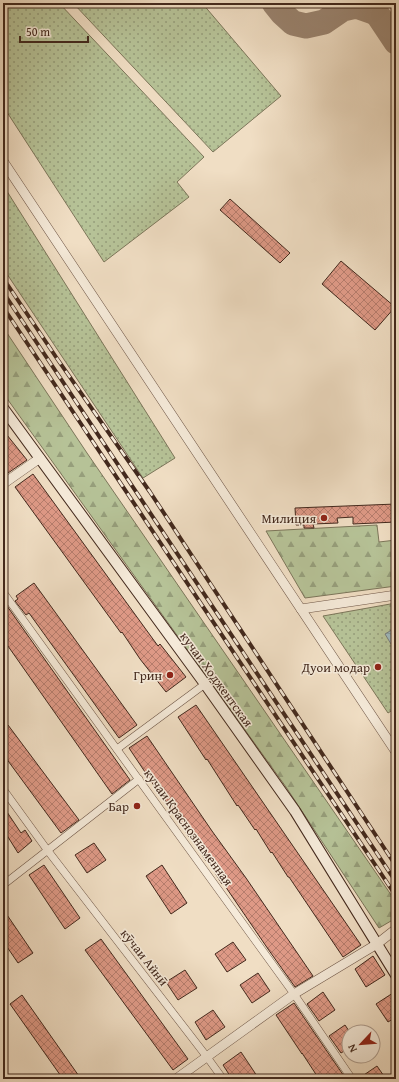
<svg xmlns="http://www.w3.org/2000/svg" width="399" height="1082" font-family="'Gentium Book Plus',serif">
	<defs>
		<pattern id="grass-dots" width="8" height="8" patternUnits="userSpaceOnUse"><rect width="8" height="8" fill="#b6c297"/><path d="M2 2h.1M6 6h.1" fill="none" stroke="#969e7b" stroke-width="1.8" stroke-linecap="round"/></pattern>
		<pattern id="forest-firs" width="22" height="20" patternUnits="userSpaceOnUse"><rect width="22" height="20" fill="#b6c297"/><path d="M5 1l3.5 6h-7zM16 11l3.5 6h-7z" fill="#969e7b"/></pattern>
		<pattern id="water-waves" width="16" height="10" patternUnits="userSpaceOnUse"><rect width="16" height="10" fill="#9eb9be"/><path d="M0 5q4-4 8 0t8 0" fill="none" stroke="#82969a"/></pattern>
		<pattern id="building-cross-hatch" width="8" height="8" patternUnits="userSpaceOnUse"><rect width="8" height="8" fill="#de9986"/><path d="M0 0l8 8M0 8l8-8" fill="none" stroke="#b67d6d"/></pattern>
	</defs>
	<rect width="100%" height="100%" fill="#f0dec4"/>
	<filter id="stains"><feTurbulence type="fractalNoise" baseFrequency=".005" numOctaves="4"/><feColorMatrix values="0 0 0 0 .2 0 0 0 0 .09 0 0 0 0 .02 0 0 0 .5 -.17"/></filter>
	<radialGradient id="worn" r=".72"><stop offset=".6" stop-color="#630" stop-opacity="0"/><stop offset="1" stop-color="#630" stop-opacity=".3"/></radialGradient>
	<g fill="url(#grass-dots)" stroke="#7c765a">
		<polygon points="3,3 59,3 204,157 177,182 189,197 104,262 3,106"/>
		<polygon points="73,3 202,3 281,96 213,152"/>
		<polygon points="3,185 175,458 143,478 3,268"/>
		<polygon points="396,603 396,708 388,713 323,616"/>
	</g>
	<g fill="url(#forest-firs)" stroke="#7c765a">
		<polygon points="3,327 87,453 396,902 396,918 379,928 286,787 3,393"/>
		<polygon points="377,525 379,542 396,540 396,586 305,598 266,531"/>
	</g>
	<polygon fill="url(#water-waves)" stroke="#7a7f7e" points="395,628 396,641 391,644 385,634"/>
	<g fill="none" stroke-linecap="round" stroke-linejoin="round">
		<g stroke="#9a8470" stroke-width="25">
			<polyline points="274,3 282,13 293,23 306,26 324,22 343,9 356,6 376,13"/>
			<polyline points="370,3 396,42"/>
		</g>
	</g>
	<g fill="url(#building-cross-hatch)" stroke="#43291d">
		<polygon points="230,199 290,253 280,263 220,210"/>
		<polygon points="341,261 395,307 375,330 322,284"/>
		<polygon points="3,430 27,460 8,473 3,466"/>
		<polygon points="33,474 158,646 160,644 186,677 166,692 140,659 122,632 121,633 15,487"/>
		<polygon points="396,504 396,522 353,524 353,517 337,518 338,523 313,524 314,528 304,528 304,525 296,525 295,508"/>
		<polygon points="34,583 137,725 119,738 29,613 26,615 15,601 18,599 16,596"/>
		<polygon points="7,606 130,780 112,794 3,639 3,609"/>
		<polygon points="196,705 361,945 343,957 289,877 288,877 272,852 271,853 256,829 255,830 238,805 237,806 207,759 206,760 178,717"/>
		<polygon points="8,725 79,820 61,833 3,754 3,729"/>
		<polygon points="147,736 212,831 246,878 313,976 295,987 268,949 223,883 222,884 207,860 206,861 190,836 189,837 158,789 157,790 129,748"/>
		<polygon points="3,806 21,833 25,830 32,841 18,853 3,829"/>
		<polygon points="94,843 106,860 87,873 75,855"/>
		<polygon points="44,865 80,918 65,929 29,875"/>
		<polygon points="162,865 187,903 171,914 146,876"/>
		<polygon points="3,909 33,953 18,963 3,941"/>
		<polygon points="101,939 188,1059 173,1070 85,950"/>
		<polygon points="233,942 246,960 227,972 215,954"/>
		<polygon points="373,956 385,975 366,987 355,969"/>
		<polygon points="185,970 197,988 178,1000 166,982"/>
		<polygon points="258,973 270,991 252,1003 240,985"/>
		<polygon points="396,991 396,1017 388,1022 376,1004"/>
		<polygon points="323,992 335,1010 319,1021 307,1004"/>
		<polygon points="22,995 81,1079 63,1079 10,1004"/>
		<polygon points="294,1003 346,1079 319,1079 302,1053 302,1054 276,1015"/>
		<polygon points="213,1010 225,1027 206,1040 195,1022"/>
		<polygon points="345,1025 349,1031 349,1048 341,1053 329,1036"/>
		<polygon points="241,1052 259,1079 232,1079 223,1065"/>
		<polygon points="377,1066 386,1079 358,1079"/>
	</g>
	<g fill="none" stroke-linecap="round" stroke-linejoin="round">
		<g stroke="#6e5647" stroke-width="8">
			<g id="minor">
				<polyline points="3,592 294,994 352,1079"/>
				<polyline points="117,749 205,684"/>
				<polyline points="3,789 48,851 207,1057 223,1079"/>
				<polyline points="3,885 139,779"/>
			</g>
		</g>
		<g stroke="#6e5647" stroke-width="10">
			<g id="tertiary">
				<polyline points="3,161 396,752"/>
				<polyline points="3,484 40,458"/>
				<polyline points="301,609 396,595"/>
				<polyline points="176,1079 294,994 377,944 396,929"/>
			</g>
		</g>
		<g stroke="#43291d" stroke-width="12">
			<polyline id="secondary" points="3,408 205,684 295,811 396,975"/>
		</g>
		<use href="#minor" stroke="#f5ead9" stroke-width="7"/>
		<use href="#tertiary" stroke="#f5ead9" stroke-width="9"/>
		<use href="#secondary" stroke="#f5ead9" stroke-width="10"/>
		<g stroke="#43291d" stroke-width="4">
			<g id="rail">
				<polyline points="3,278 58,360 150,492 396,866"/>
				<polyline points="3,292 396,882"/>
				<polyline points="3,307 396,896"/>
			</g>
		</g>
		<use href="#rail" stroke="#f5ead9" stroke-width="2.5" stroke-dasharray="8" stroke-linecap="butt"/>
	</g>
	<g fill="#8f2418" stroke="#f5ead9" stroke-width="1.5">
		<circle cx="324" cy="518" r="4"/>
		<circle cx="378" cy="667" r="4"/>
		<circle cx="170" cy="675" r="4"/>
		<circle cx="137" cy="806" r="4"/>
	</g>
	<g text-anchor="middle" stroke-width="3" stroke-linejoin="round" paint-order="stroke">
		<g font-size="13" fill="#43291d" stroke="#f5ead9" text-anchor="end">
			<text x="316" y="523">Милиция</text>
			<text x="370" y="672">Дуои модар</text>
			<text x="162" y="680">Грин</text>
			<text x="129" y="811">Бар</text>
		</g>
		<g font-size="13" fill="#43291d" stroke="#f5ead9">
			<text transform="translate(217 679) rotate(54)" y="5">кучаи Ходжентская</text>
			<text transform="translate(189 827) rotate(54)" y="5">кучаи Краснознаменная</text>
			<text transform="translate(145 957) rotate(52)" y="5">кӯчаи Айнӣ</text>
		</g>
	</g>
	<rect width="399" height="1082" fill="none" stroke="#f0dec4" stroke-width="16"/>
	<rect x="4" y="4" width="391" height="1074" fill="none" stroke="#43291d" stroke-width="2"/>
	<rect x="8" y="8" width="383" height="1066" fill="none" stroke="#43291d"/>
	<g transform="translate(361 1044) rotate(244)"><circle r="19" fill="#f5ead9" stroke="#ae9d8e"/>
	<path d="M0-3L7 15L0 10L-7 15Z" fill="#8f2418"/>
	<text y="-6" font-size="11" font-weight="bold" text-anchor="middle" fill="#43291d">N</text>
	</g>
	<path d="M20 36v6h68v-6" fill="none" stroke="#43291d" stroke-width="2"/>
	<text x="26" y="36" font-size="12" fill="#43291d" stroke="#f5ead9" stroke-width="3" paint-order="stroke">50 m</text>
	<rect width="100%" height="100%" filter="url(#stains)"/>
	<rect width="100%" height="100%" fill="url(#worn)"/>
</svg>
